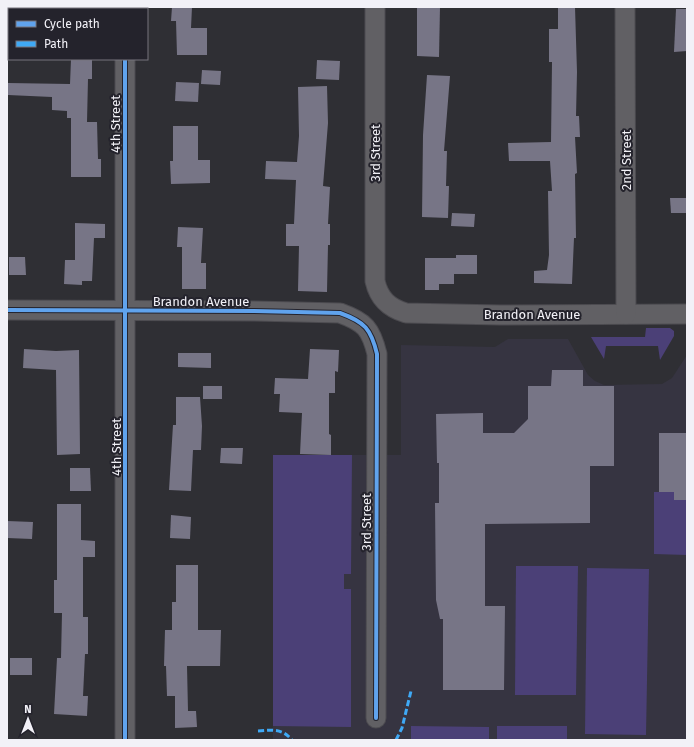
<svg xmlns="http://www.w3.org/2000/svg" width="694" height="747" font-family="'Fira Sans',sans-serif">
	<rect width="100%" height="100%" fill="#2f2f34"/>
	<polygon fill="#363441" points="508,339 568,339 588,375 595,381 604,385 662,384 672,378 687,355 687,740 273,740 273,455 401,455 401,345 495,347"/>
	<g fill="#4b4077">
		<polygon points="646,328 670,328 674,331 674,336 660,360 658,346 606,346 604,359 591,337 645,337"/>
		<polygon points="273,455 352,455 351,574 344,574 344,589 351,589 351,727 273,726"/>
		<polygon points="654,492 674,492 687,500 687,555 654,554"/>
		<polygon points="516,566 578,566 576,695 515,695"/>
		<polygon points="587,568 649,569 646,735 585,734"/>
		<polygon points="411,726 489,727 489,740 411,740"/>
		<rect x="497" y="726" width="70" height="14"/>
	</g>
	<g fill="#777586">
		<polygon points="172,7 192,7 191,28 207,28 207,55 177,55 176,21 171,21"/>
		<polygon points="417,7 440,7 439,57 417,56"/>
		<polygon points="558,7 575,7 577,72 576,116 579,116 580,137 575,137 577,173 575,174 576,238 574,238 572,284 534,283 534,271 547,270 549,255 548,191 552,191 550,161 509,161 508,143 551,142 552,62 549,62 549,29 558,29"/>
		<polygon points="676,9 687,9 687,51 674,52"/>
		<polygon points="71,59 92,59 92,79 88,79 87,122 97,122 98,159 101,159 101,177 71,177 71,118 67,118 67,111 52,110 52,97 8,95 8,83 70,84"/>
		<polygon points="317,60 340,61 339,80 316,79"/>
		<polygon points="202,70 221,71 220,85 201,84"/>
		<polygon points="427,75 450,76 444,151 447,151 446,186 449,186 448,218 422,217 423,135"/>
		<polygon points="176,82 199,83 198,102 175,101"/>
		<polygon points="327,86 328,123 323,186 330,187 328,224 330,224 330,245 328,245 327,292 298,291 299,246 286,246 286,224 294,224 296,180 265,179 266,161 297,162 299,136 298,87"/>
		<polygon points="173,126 198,126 198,160 210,160 210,183 171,184 170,161 173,161"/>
		<polygon points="670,198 687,198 687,213 671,213"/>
		<polygon points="452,213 475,214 474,227 451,226"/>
		<polygon points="75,223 105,224 105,238 94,238 92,281 82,281 82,285 64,284 65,260 75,260"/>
		<polygon points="178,227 203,228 201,263 206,263 206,289 182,289 182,247 177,247"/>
		<polygon points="456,255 477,255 477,274 454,274 454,284 439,284 439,290 425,290 425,258 456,258"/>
		<polygon points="9,257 25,257 26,275 9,275"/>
		<polygon points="24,349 56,351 79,350 80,454 57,455 56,370 23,368"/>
		<polygon points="310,349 339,350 338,372 335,371 335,393 329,393 329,434 331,435 331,455 300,454 302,413 279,412 280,394 274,394 275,378 308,379"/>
		<polygon points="178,353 211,353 211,368 178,367"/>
		<polygon points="552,370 583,370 583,386 614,386 614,466 590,466 590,523 485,524 485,606 505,606 504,690 443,690 443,619 440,619 436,600 435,503 439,503 439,463 437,463 436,414 483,413 483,433 514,433 528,419 528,386 551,386"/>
		<rect x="203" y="386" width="19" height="13"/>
		<polygon points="176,397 200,397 202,426 201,450 193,450 191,491 169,490 173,425 176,425"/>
		<polygon points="659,433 687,433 687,500 674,500 674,492 659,492"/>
		<polygon points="221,448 243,448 242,464 220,463"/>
		<polygon points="70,468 90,468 91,491 70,491"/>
		<polygon points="57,504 81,504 81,540 95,541 95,557 83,557 83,617 88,617 88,654 85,654 83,696 88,696 87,716 54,714 57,658 61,658 62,613 54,613 54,580 57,580"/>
		<polygon points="171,515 191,517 190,539 170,538"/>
		<polygon points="7,521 33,522 32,539 7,538"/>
		<polygon points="176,565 198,565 198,630 221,630 220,666 187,666 188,711 196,711 197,727 175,728 175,696 167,696 166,666 164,666 165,630 172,630 172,602 176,602"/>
		<rect x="10" y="658" width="22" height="17"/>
	</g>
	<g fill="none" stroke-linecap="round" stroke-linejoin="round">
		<g stroke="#4c4b50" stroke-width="21">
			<g id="street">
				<polyline points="124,7 124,9"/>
				<path d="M375,7V281C379,299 389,308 406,313L500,315L687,314"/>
				<polyline points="625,7 626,314"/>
				<polyline points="125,59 125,740"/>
				<path d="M7,310L253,311L340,313C365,322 371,329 377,354L376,718"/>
			</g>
		</g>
		<use href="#street" stroke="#616064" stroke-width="19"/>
		<g stroke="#3fa9f5" stroke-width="3" stroke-dasharray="6 3" stroke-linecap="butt">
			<path d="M258,731C272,730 282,728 292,740"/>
			<polyline points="396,740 402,728 411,691"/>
		</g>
		<g stroke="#24232c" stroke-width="6">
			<g id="cycleway">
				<polyline points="125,59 125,740"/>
				<path d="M7,310L253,311L340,313C365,322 371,329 377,354L376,718"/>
			</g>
		</g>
		<use href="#cycleway" stroke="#60a3ed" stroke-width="4"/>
	</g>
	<g text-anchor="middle" stroke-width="4" stroke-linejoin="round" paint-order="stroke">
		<g font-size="13" fill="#f2f1f7" stroke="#24232c">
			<text transform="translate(115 124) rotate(-90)" y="5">4th Street</text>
			<text transform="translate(375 153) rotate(-90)" y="5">3rd Street</text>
			<text transform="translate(626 160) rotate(-90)" y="5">2nd Street</text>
			<text x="201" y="306">Brandon Avenue</text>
			<text x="532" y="319">Brandon Avenue</text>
			<text transform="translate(116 447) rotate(-90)" y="5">4th Street</text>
			<text transform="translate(366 522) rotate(-90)" y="5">3rd Street</text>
		</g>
	</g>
	<rect width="694" height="747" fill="none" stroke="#f2f1f7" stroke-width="16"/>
	<rect x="8" y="8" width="140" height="52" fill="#24232c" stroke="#76757d"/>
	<rect x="16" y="21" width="20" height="6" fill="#60a3ed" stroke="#76757d"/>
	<text x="44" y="28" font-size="12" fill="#f2f1f7">Cycle path</text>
	<rect x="16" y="41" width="20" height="6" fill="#3fa9f5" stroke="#76757d"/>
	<text x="44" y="48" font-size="12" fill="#f2f1f7">Path</text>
	<g transform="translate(28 719)" stroke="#24232c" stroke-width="3" paint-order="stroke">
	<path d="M0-3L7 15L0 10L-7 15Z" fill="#f2f1f7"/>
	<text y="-6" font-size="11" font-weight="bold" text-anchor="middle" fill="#f2f1f7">N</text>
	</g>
</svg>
